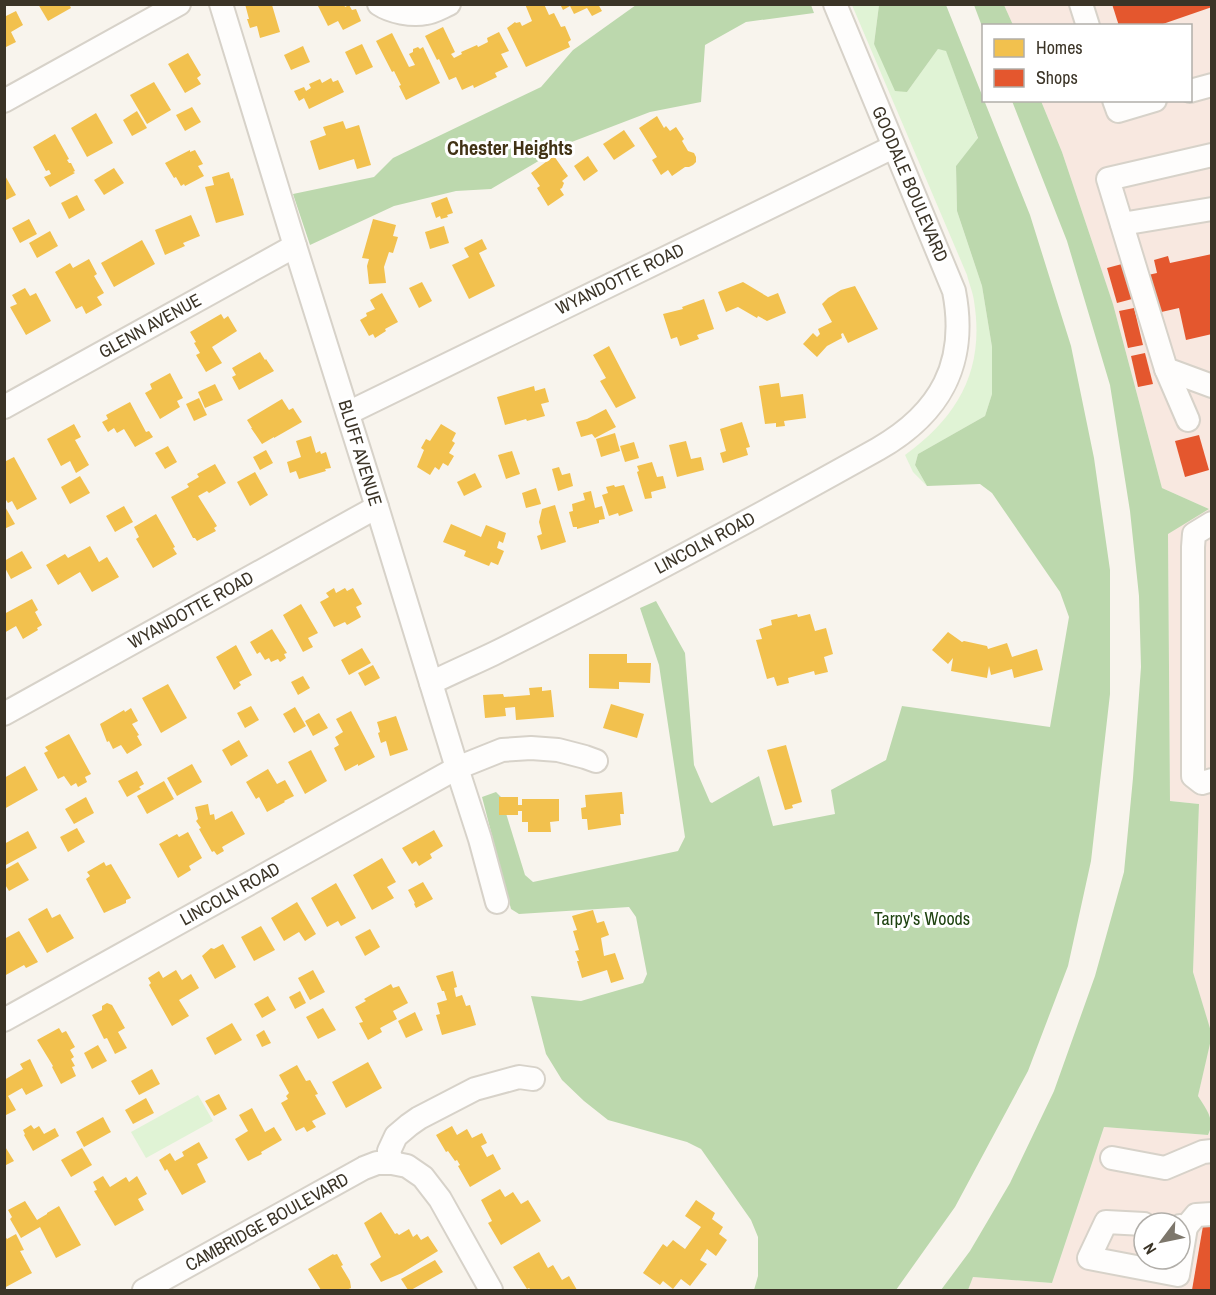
<svg xmlns="http://www.w3.org/2000/svg" width="1216" height="1295" font-family="'Archivo Narrow',sans-serif">
	<rect width="100%" height="100%" fill="#f8f4ed"/>
	<g fill="#f8e8e0" fill-rule="evenodd">
		<polygon points="1004,5 1211,5 1211,1034 1193,972 1199,804 1170,801 1168,533 1209,509 1162,488 1113,304 1062,152 1041,101 1190,100 1190,26 1013,25"/>
		<polygon points="1211,1035 1211,1118 1198,1096"/>
		<path d="M1104,1127L1208,1135L1211,1130V1290H968L973,1277L1052,1283ZM1144,1223H1180V1259H1144Z"/>
	</g>
	<g fill="#e0f3d5">
		<path d="M852,5H879L874,44L907,92L938,49L946,50L978,139L956,166L957,211L982,286L992,347V394L985,416L918,454L915,465L927,486L913,472L905,455C959,416 985,369 974,301C973,292 969,284 967,275Z"/>
		<polygon points="198,1095 213,1121 146,1158 131,1132"/>
	</g>
	<g fill="#bcd8ad">
		<polygon points="636,5 811,5 814,13 746,22 705,45 701,102 650,112 569,143 491,189 456,191 394,206 310,245 293,194 374,177 393,158 541,87 573,50"/>
		<polygon points="879,5 946,5 1030,215 1071,346 1094,458 1110,570 1110,694 1091,861 1068,966 1028,1071 955,1207 896,1290 754,1290 758,1276 758,1237 751,1220 701,1149 687,1142 608,1120 584,1101 562,1080 546,1054 531,996 581,1001 643,983 647,974 636,917 629,907 519,914 511,909 482,797 496,792 501,797 525,875 533,882 678,851 685,837 659,665 640,608 656,601 685,653 694,765 710,802 712,803 759,776 773,826 835,814 831,790 886,760 902,706 1050,727 1069,617 1060,592 992,493 980,484 927,486 915,465 918,454 985,416 992,394 992,347 982,286 957,211 956,166 978,138 946,51 938,49 907,92 895,91 874,44"/>
		<polygon points="974,5 1004,5 1013,25 984,26 983,29"/>
		<path d="M1012,101H1041L1062,152L1113,304L1162,488L1209,509L1168,534L1170,801L1199,804L1193,972L1212,1035L1198,1096C1206,1109 1216,1120 1208,1135L1104,1127L1052,1283L973,1277L968,1290H941L970,1251L1010,1183L1054,1091L1095,976L1124,872L1133,778L1141,667L1139,596L1130,511L1110,385L1067,241Z"/>
	</g>
	<g fill="#f2c14e">
		<polygon points="38,4 69,4 71,8 48,21"/>
		<polygon points="245,4 268,4 269,6 272,5 280,32 260,38 257,26 250,28 247,19 249,19"/>
		<polygon points="317,4 344,4 345,7 349,5 352,10 356,9 361,21 343,30 338,21 328,26"/>
		<polygon points="525,4 544,4 549,15 554,13 561,27 565,26 571,40 568,42 570,47 526,67 507,28 515,22 516,23 520,22 522,26 532,21"/>
		<polygon points="560,4 598,4 602,11 592,16 587,8 574,14 570,6 563,10"/>
		<polygon points="16,11 23,25 11,32 16,42 4,48 4,17"/>
		<polygon points="443,27 455,52 451,54 454,58 462,54 461,52 477,45 478,47 488,42 487,38 499,32 509,51 501,54 508,67 495,73 497,77 474,88 473,85 462,90 456,77 449,80 439,59 437,60 425,36"/>
		<polygon points="392,33 409,67 415,65 409,54 413,52 413,49 418,47 420,49 423,47 440,83 406,100 399,86 401,85 394,71 392,72 376,41"/>
		<polygon points="362,44 373,67 356,75 345,52"/>
		<polygon points="303,46 310,62 291,70 284,55"/>
		<polygon points="188,53 201,75 197,78 201,84 185,93 168,64"/>
		<polygon points="331,78 333,82 338,80 344,92 309,109 304,98 299,101 294,91 304,87 306,91 311,88 309,84 320,79 322,83"/>
		<polygon points="154,82 171,110 147,124 130,95"/>
		<polygon points="192,107 201,122 185,131 176,115"/>
		<polygon points="137,111 147,128 132,136 123,120"/>
		<polygon points="96,113 113,143 87,157 71,128"/>
		<polygon points="657,116 664,128 666,126 670,131 676,127 684,139 682,141 688,151 694,153 696,157 696,162 693,165 689,167 685,167 672,176 668,170 661,175 652,160 657,157 639,128"/>
		<polygon points="343,121 346,129 359,125 371,165 357,169 354,159 319,170 310,141 326,135 323,127"/>
		<polygon points="624,130 635,146 614,160 603,144"/>
		<polygon points="55,134 69,159 67,160 69,163 71,163 75,171 73,172 75,173 50,187 44,177 51,174 49,170 46,171 33,147"/>
		<polygon points="190,150 190,152 195,150 203,164 198,166 204,176 185,186 184,184 181,186 176,177 174,178 165,163"/>
		<polygon points="554,156 568,176 562,181 564,183 562,188 560,189 564,195 548,206 537,188 540,186 531,173"/>
		<polygon points="588,156 598,171 584,181 574,166"/>
		<polygon points="114,168 124,183 104,195 94,180"/>
		<polygon points="229,172 231,179 233,178 244,215 216,223 205,187 214,185 212,177"/>
		<polygon points="4,174 16,195 4,201"/>
		<polygon points="77,195 85,210 69,219 61,203"/>
		<polygon points="447,197 453,213 447,215 448,217 441,219 440,216 436,218 431,203"/>
		<polygon points="191,215 200,236 183,243 185,246 165,255 155,230"/>
		<polygon points="29,219 37,234 20,243 12,228"/>
		<polygon points="373,219 396,225 393,236 398,237 393,253 389,252 384,267 386,283 369,284 367,266 369,259 362,258"/>
		<polygon points="444,226 449,243 430,249 425,232"/>
		<polygon points="50,231 58,246 37,258 29,243"/>
		<polygon points="482,239 487,249 479,253 495,286 469,299 452,265 469,257 464,248"/>
		<polygon points="142,240 155,264 114,287 101,263"/>
		<polygon points="89,259 97,274 94,276 104,293 97,297 102,305 86,314 82,306 76,309 55,272 70,263 73,268"/>
		<polygon points="422,282 432,301 419,308 409,288"/>
		<polygon points="743,282 768,297 778,293 786,313 767,321 758,316 757,318 738,307 726,312 718,292"/>
		<polygon points="855,286 878,329 848,343 843,333 841,334 842,338 827,346 817,357 803,344 813,333 817,337 820,334 818,329 832,322 822,304 828,298 841,290"/>
		<polygon points="25,288 30,296 36,293 51,321 26,335 10,307 17,304 12,295"/>
		<polygon points="382,293 398,322 385,329 386,331 375,338 373,334 369,336 360,320 367,316 366,313 375,309 370,300"/>
		<polygon points="704,299 714,329 697,335 699,339 680,346 677,337 671,339 663,314 683,309 682,307"/>
		<polygon points="221,314 224,319 228,316 237,331 212,347 222,363 206,372 196,355 200,353 194,343 196,342 190,332"/>
		<polygon points="609,346 636,398 616,408 600,381 606,378 593,355"/>
		<polygon points="260,352 265,360 266,359 274,371 239,390 232,377 236,375 232,368"/>
		<polygon points="170,373 183,398 177,401 180,407 160,419 145,393 152,389 150,384"/>
		<polygon points="779,383 781,397 803,394 806,418 784,421 785,426 776,427 776,423 765,424 759,386"/>
		<polygon points="215,384 223,400 205,408 198,392"/>
		<polygon points="534,386 535,391 545,388 549,402 541,404 545,416 527,421 526,419 505,425 497,397"/>
		<polygon points="199,398 207,415 194,421 186,404"/>
		<polygon points="282,399 289,410 293,408 302,422 274,438 274,437 262,444 251,428 252,428 247,420"/>
		<polygon points="130,402 146,432 149,431 153,437 135,447 124,429 117,433 114,428 108,432 102,422 108,419 106,415"/>
		<polygon points="606,409 616,427 595,438 592,434 581,437 576,422 587,419"/>
		<polygon points="742,422 750,447 746,448 748,455 723,463 720,453 726,451 720,429"/>
		<polygon points="74,424 81,437 75,440 89,465 76,473 70,461 61,466 47,439"/>
		<polygon points="441,424 456,433 452,441 455,443 449,453 454,456 448,466 443,463 439,470 435,467 430,475 417,467 424,450 421,448 426,439 430,441"/>
		<polygon points="615,433 620,451 601,457 596,439"/>
		<polygon points="311,436 316,453 320,451 321,454 326,452 331,468 325,469 326,471 299,479 296,471 290,473 287,462 301,457 296,441"/>
		<polygon points="686,441 691,459 701,457 704,470 677,477 669,445"/>
		<polygon points="634,442 639,458 625,462 620,446"/>
		<polygon points="168,446 177,462 165,469 155,453"/>
		<polygon points="266,450 273,463 260,470 253,457"/>
		<polygon points="512,451 520,474 506,479 498,455"/>
		<polygon points="14,457 37,499 17,510 12,501 8,503 4,497 4,462"/>
		<polygon points="652,462 657,477 663,476 666,488 651,492 652,498 645,499 637,472 639,471 637,466"/>
		<polygon points="215,464 226,483 209,493 207,491 198,496 217,526 214,528 216,531 197,541 195,538 193,538 171,497 189,487 187,484 199,477 197,474"/>
		<polygon points="559,467 562,475 570,473 573,486 558,491 552,469"/>
		<polygon points="255,472 268,495 250,506 237,482"/>
		<polygon points="475,473 482,487 464,496 457,482"/>
		<polygon points="80,476 90,493 70,504 61,487"/>
		<polygon points="614,485 615,487 624,485 633,511 619,516 618,513 609,516 602,495 608,493 606,487"/>
		<polygon points="536,488 541,504 526,508 522,493"/>
		<polygon points="591,491 595,508 602,506 605,519 599,520 599,523 577,529 577,527 573,527 569,512 573,511 572,504 585,500 583,493"/>
		<polygon points="4,505 15,524 4,529"/>
		<polygon points="555,505 566,542 541,550 537,536 542,534 539,522 542,509"/>
		<polygon points="124,506 133,522 115,532 106,516"/>
		<polygon points="156,514 175,547 173,548 177,554 153,568 136,539 139,537 134,527"/>
		<polygon points="451,524 481,537 486,525 506,533 503,543 499,541 497,548 504,551 498,565 491,562 489,566 464,556 466,551 443,542"/>
		<polygon points="90,546 99,562 107,557 119,577 92,592 80,572 58,585 46,565 65,554 68,558"/>
		<polygon points="22,551 32,568 11,579 4,566 4,561"/>
		<polygon points="334,588 336,593 345,588 347,591 353,588 362,604 356,607 361,617 347,625 345,622 334,627 320,602 329,597 326,593"/>
		<polygon points="32,599 38,610 35,612 42,625 37,628 38,630 23,639 16,626 4,633 4,614"/>
		<polygon points="301,604 318,633 308,638 313,647 303,652 283,615"/>
		<polygon points="797,614 798,617 810,614 815,631 826,628 833,654 824,657 828,672 815,675 814,671 788,678 789,683 777,686 774,677 767,679 756,640 762,639 759,629 772,625 771,620"/>
		<polygon points="272,629 287,653 284,654 286,658 280,662 278,659 271,662 269,658 265,660 260,652 257,654 250,642"/>
		<polygon points="948,632 962,642 964,641 987,646 988,649 1007,643 1012,657 1037,649 1043,670 1014,678 1012,669 991,675 989,666 987,678 951,671 953,658 948,664 932,650"/>
		<polygon points="236,645 252,675 239,682 241,685 234,690 216,657"/>
		<polygon points="362,648 371,663 349,675 341,660"/>
		<polygon points="589,654 627,654 627,663 651,663 650,683 619,682 619,689 589,688"/>
		<polygon points="373,665 380,678 365,686 358,673"/>
		<polygon points="303,676 310,688 298,695 291,682"/>
		<polygon points="168,684 187,718 161,733 142,698"/>
		<polygon points="542,687 542,691 551,690 554,717 516,720 515,707 505,708 506,716 485,718 483,695 503,694 504,697 530,695 529,688"/>
		<polygon points="611,704 644,714 637,738 603,728"/>
		<polygon points="251,706 259,720 245,728 237,713"/>
		<polygon points="295,707 306,726 294,733 283,714"/>
		<polygon points="131,708 138,721 132,724 139,735 137,736 142,745 127,754 121,745 113,749 109,741 107,742 100,724 124,710 125,712"/>
		<polygon points="351,711 375,757 358,766 358,764 345,771 334,748 339,745 335,737 343,732 336,719"/>
		<polygon points="319,713 328,728 313,736 305,721"/>
		<polygon points="396,716 408,750 390,756 386,741 381,743 378,733 380,732 377,722"/>
		<polygon points="69,734 91,774 85,777 87,782 78,787 76,783 71,786 64,776 58,779 44,753 48,751 45,747"/>
		<polygon points="239,740 248,756 231,766 222,750"/>
		<polygon points="786,745 802,802 792,805 793,808 785,810 767,750"/>
		<polygon points="311,750 327,781 305,794 288,762"/>
		<polygon points="192,764 202,782 177,796 167,778"/>
		<polygon points="25,766 38,790 4,809 4,778"/>
		<polygon points="268,769 277,784 285,780 294,796 284,801 285,802 267,812 259,797 256,799 246,782"/>
		<polygon points="137,771 144,784 139,787 141,789 127,797 118,781"/>
		<polygon points="164,781 174,799 147,814 137,796"/>
		<polygon points="622,792 624,814 620,814 621,825 588,830 587,819 582,819 581,808 586,807 585,795"/>
		<polygon points="86,797 94,813 74,824 65,809"/>
		<polygon points="499,797 518,797 518,805 522,805 522,799 559,799 559,821 550,822 551,832 528,832 528,822 522,822 522,811 518,811 518,815 499,815"/>
		<polygon points="208,804 210,815 214,814 215,820 232,811 245,834 222,847 224,851 217,855 214,851 212,852 199,829 201,828 196,821 198,819 195,807"/>
		<polygon points="77,828 85,842 68,852 60,837"/>
		<polygon points="434,830 443,846 430,854 432,858 419,866 416,861 412,864 402,848"/>
		<polygon points="28,831 37,848 4,866 4,844"/>
		<polygon points="188,832 202,858 189,866 191,870 178,878 159,844 177,834 179,837"/>
		<polygon points="382,858 396,882 387,887 394,898 372,910 353,875"/>
		<polygon points="18,862 29,880 9,891 4,883 4,870"/>
		<polygon points="104,862 106,866 111,864 131,898 126,900 126,903 104,913 86,879 90,876 87,872"/>
		<polygon points="423,882 433,899 416,908 414,904 415,903 408,890"/>
		<polygon points="336,883 356,918 341,926 338,921 327,927 311,898"/>
		<polygon points="297,902 316,934 305,941 299,932 284,941 271,918"/>
		<polygon points="47,908 52,918 60,914 74,938 47,953 28,919"/>
		<polygon points="593,910 597,923 604,921 609,935 601,938 604,956 615,953 624,979 611,983 607,970 582,978 577,961 579,961 575,951 579,950 573,931 577,930 572,916"/>
		<polygon points="261,926 275,950 254,961 241,937"/>
		<polygon points="370,929 380,947 365,956 355,937"/>
		<polygon points="19,931 38,962 26,968 24,965 4,976 4,939"/>
		<polygon points="223,944 236,967 215,979 202,956 211,948 214,949"/>
		<polygon points="176,970 182,980 191,974 199,988 179,1000 189,1016 172,1026 149,985 151,983 148,978 159,971 163,978"/>
		<polygon points="313,970 325,992 310,1000 298,978"/>
		<polygon points="453,971 457,987 454,988 456,997 462,995 466,1006 470,1005 476,1025 442,1035 436,1015 440,1014 437,1003 447,1000 444,991 442,991 436,976"/>
		<polygon points="391,984 393,988 399,986 408,1003 393,1011 397,1019 380,1028 382,1032 368,1040 359,1023 363,1022 355,1007 366,1001 364,999"/>
		<polygon points="300,991 306,1003 295,1009 289,997"/>
		<polygon points="268,996 276,1010 262,1018 254,1004"/>
		<polygon points="107,1003 112,1005 125,1028 118,1032 127,1048 115,1054 107,1038 104,1039 92,1015 102,1010 102,1006"/>
		<polygon points="323,1008 336,1030 318,1039 306,1017"/>
		<polygon points="415,1012 423,1030 406,1038 398,1021"/>
		<polygon points="232,1023 242,1040 215,1055 206,1038"/>
		<polygon points="59,1028 62,1033 66,1031 75,1047 70,1050 74,1057 71,1059 75,1066 72,1067 76,1076 61,1084 52,1067 53,1066 37,1040"/>
		<polygon points="264,1030 271,1043 262,1047 256,1035"/>
		<polygon points="98,1045 107,1061 92,1069 84,1053"/>
		<polygon points="30,1059 43,1086 26,1095 22,1088 8,1096 16,1110 4,1116 4,1080 23,1069 20,1064"/>
		<polygon points="368,1062 382,1088 346,1108 332,1082"/>
		<polygon points="297,1065 306,1081 310,1080 318,1094 315,1095 326,1114 312,1121 316,1127 307,1132 304,1127 296,1131 281,1103 288,1099 286,1096 289,1093 279,1075"/>
		<polygon points="152,1069 160,1084 139,1095 131,1081"/>
		<polygon points="219,1094 227,1109 214,1116 205,1101"/>
		<polygon points="146,1098 154,1113 133,1124 125,1110"/>
		<polygon points="252,1108 265,1132 274,1127 282,1140 261,1152 262,1154 248,1161 235,1139 248,1131 239,1115"/>
		<polygon points="103,1117 111,1132 84,1147 76,1132"/>
		<polygon points="31,1125 34,1129 39,1126 44,1134 55,1128 59,1136 33,1151 24,1135 25,1134 23,1130"/>
		<polygon points="452,1126 457,1135 467,1129 472,1138 482,1133 487,1143 481,1146 487,1157 493,1154 501,1169 470,1187 458,1166 460,1165 457,1160 455,1161 448,1151 446,1152 436,1135"/>
		<polygon points="199,1142 208,1158 197,1164 206,1182 182,1195 167,1169 165,1171 159,1160 170,1153 175,1161 184,1156 182,1152"/>
		<polygon points="4,1145 14,1161 4,1166"/>
		<polygon points="82,1148 92,1165 71,1177 61,1160"/>
		<polygon points="103,1176 110,1187 126,1177 129,1182 137,1176 147,1194 138,1199 144,1210 115,1226 94,1191 97,1190 93,1182"/>
		<polygon points="500,1189 505,1197 513,1192 521,1204 528,1200 541,1221 501,1245 488,1223 492,1221 481,1200"/>
		<polygon points="696,1200 715,1213 712,1219 723,1227 719,1234 727,1240 716,1256 707,1249 700,1260 707,1264 690,1286 681,1279 673,1289 663,1281 660,1285 643,1273 663,1244 667,1247 673,1240 685,1249 701,1227 685,1216"/>
		<polygon points="25,1201 37,1220 47,1214 47,1213 59,1206 81,1245 56,1258 40,1227 21,1238 10,1219 12,1217 8,1210"/>
		<polygon points="381,1212 395,1234 397,1233 399,1235 409,1229 413,1237 417,1234 421,1240 428,1236 438,1251 402,1273 381,1282 370,1264 381,1257 364,1223"/>
		<polygon points="16,1234 24,1250 20,1251 32,1273 4,1288 4,1235 7,1239"/>
		<polygon points="539,1252 548,1268 553,1265 562,1280 569,1276 577,1290 531,1290 529,1288 527,1289 513,1267"/>
		<polygon points="333,1254 334,1255 337,1254 343,1265 341,1266 350,1281 351,1288 346,1290 321,1290 308,1269"/>
		<polygon points="435,1260 443,1272 411,1290 408,1290 401,1279"/>
	</g>
	<g fill="#e4572e">
		<polygon points="1112,4 1212,4 1212,7 1157,26 1119,26"/>
		<polygon points="1212,254 1212,334 1186,340 1179,308 1157,313 1148,275 1157,273 1154,260 1168,256 1170,263"/>
		<polygon points="1122,264 1132,299 1117,303 1107,268"/>
		<polygon points="1134,308 1143,345 1128,348 1119,311"/>
		<polygon points="1145,353 1153,384 1138,387 1131,356"/>
		<polygon points="1199,435 1209,470 1185,477 1175,441"/>
		<polygon points="1204,1220 1212,1221 1212,1290 1192,1290"/>
	</g>
	<g fill="none" stroke-linecap="round" stroke-linejoin="round">
		<g stroke="#d7d2c9" stroke-width="26">
			<g id="minor">
				<polyline points="221,4 295,246 377,507 457,768 480,839 497,902"/>
				<path d="M379,4C391,12 412,16 426,13C434,12 442,7 449,4"/>
				<polyline points="1081,4 1088,26"/>
				<polyline points="1190,91 1212,85"/>
				<polyline points="1114,100 1118,111 1155,100"/>
				<polyline points="4,101 179,4"/>
				<polyline points="1212,155 1108,179 1166,369 1212,386"/>
				<polyline points="1122,224 1212,209"/>
				<polyline points="1166,369 1188,420"/>
				<polyline points="4,407 295,246"/>
				<polyline points="348,413 893,147"/>
				<polyline points="1212,523 1194,534 1193,547 1193,776 1202,783 1212,780"/>
				<path d="M431,683C451,673 472,664 493,654C623,589 751,520 878,449C941,413 968,363 954,291L835,4"/>
				<polyline points="4,714 377,507"/>
				<polyline points="4,1020 457,768 502,750 531,748 558,750 585,757 596,761"/>
				<polyline points="1112,1158 1165,1168 1203,1152 1212,1151"/>
				<polyline points="392,1163 389,1151 396,1136 409,1125 419,1118 475,1089 519,1077 533,1079"/>
				<polyline points="1144,1224 1106,1222 1089,1258 1178,1275 1186,1227"/>
				<polyline points="1180,1226 1186,1227 1196,1215 1212,1214"/>
				<polyline points="144,1290 364,1168 377,1163 392,1163 407,1166 423,1177 440,1199 491,1290"/>
			</g>
		</g>
		<use href="#minor" stroke="#fefdfc" stroke-width="22"/>
	</g>
	<g text-anchor="middle" stroke-width="6" stroke-linejoin="round" paint-order="stroke">
		<g font-size="18" fill="#3b3427" stroke="#fff">
			<text transform="translate(910 184) rotate(67)" y="6">GOODALE BOULEVARD</text>
			<text transform="translate(620 279) rotate(-26)" y="6">WYANDOTTE ROAD</text>
			<text transform="translate(150 326) rotate(-29)" y="6">GLENN AVENUE</text>
			<text transform="translate(360 453) rotate(73)" y="6">BLUFF AVENUE</text>
			<text transform="translate(705 543) rotate(-28)" y="6">LINCOLN ROAD</text>
			<text transform="translate(191 610) rotate(-29)" y="6">WYANDOTTE ROAD</text>
			<text transform="translate(230 894) rotate(-29)" y="6">LINCOLN ROAD</text>
			<text transform="translate(267 1222) rotate(-29)" y="6">CAMBRIDGE BOULEVARD</text>
		</g>
		<g font-size="18" fill="#1f4311" stroke="#fff">
			<text x="922" y="925">Tarpy's Woods</text>
		</g>
		<g font-size="20" font-weight="bold" fill="#413215" stroke="#fff">
			<text x="510" y="155">Chester Heights</text>
		</g>
	</g>
	<rect width="1216" height="1295" fill="none" stroke="#3b3427" stroke-width="12"/>
	<rect x="982" y="24" width="210" height="78" fill="#ffffff" stroke="#b1aea9" stroke-width="1.5"/>
	<rect x="994" y="39" width="30" height="18" fill="#f2c14e" stroke="#b1aea9" stroke-width="1.5"/>
	<text x="1036" y="54" font-size="18" fill="#3b3427">Homes</text>
	<rect x="994" y="69" width="30" height="18" fill="#e4572e" stroke="#b1aea9" stroke-width="1.5"/>
	<text x="1036" y="84" font-size="18" fill="#3b3427">Shops</text>
	<g transform="translate(1162 1241) rotate(238)"><circle r="28" fill="#ffffff" stroke="#b1aea9" stroke-width="1.5"/>
	<path d="M0-4.5L10 22L0 15L-10 22Z" fill="#7d776c"/>
	<text y="-9" font-size="16" font-weight="bold" text-anchor="middle" fill="#3b3427">N</text>
	</g>
</svg>
